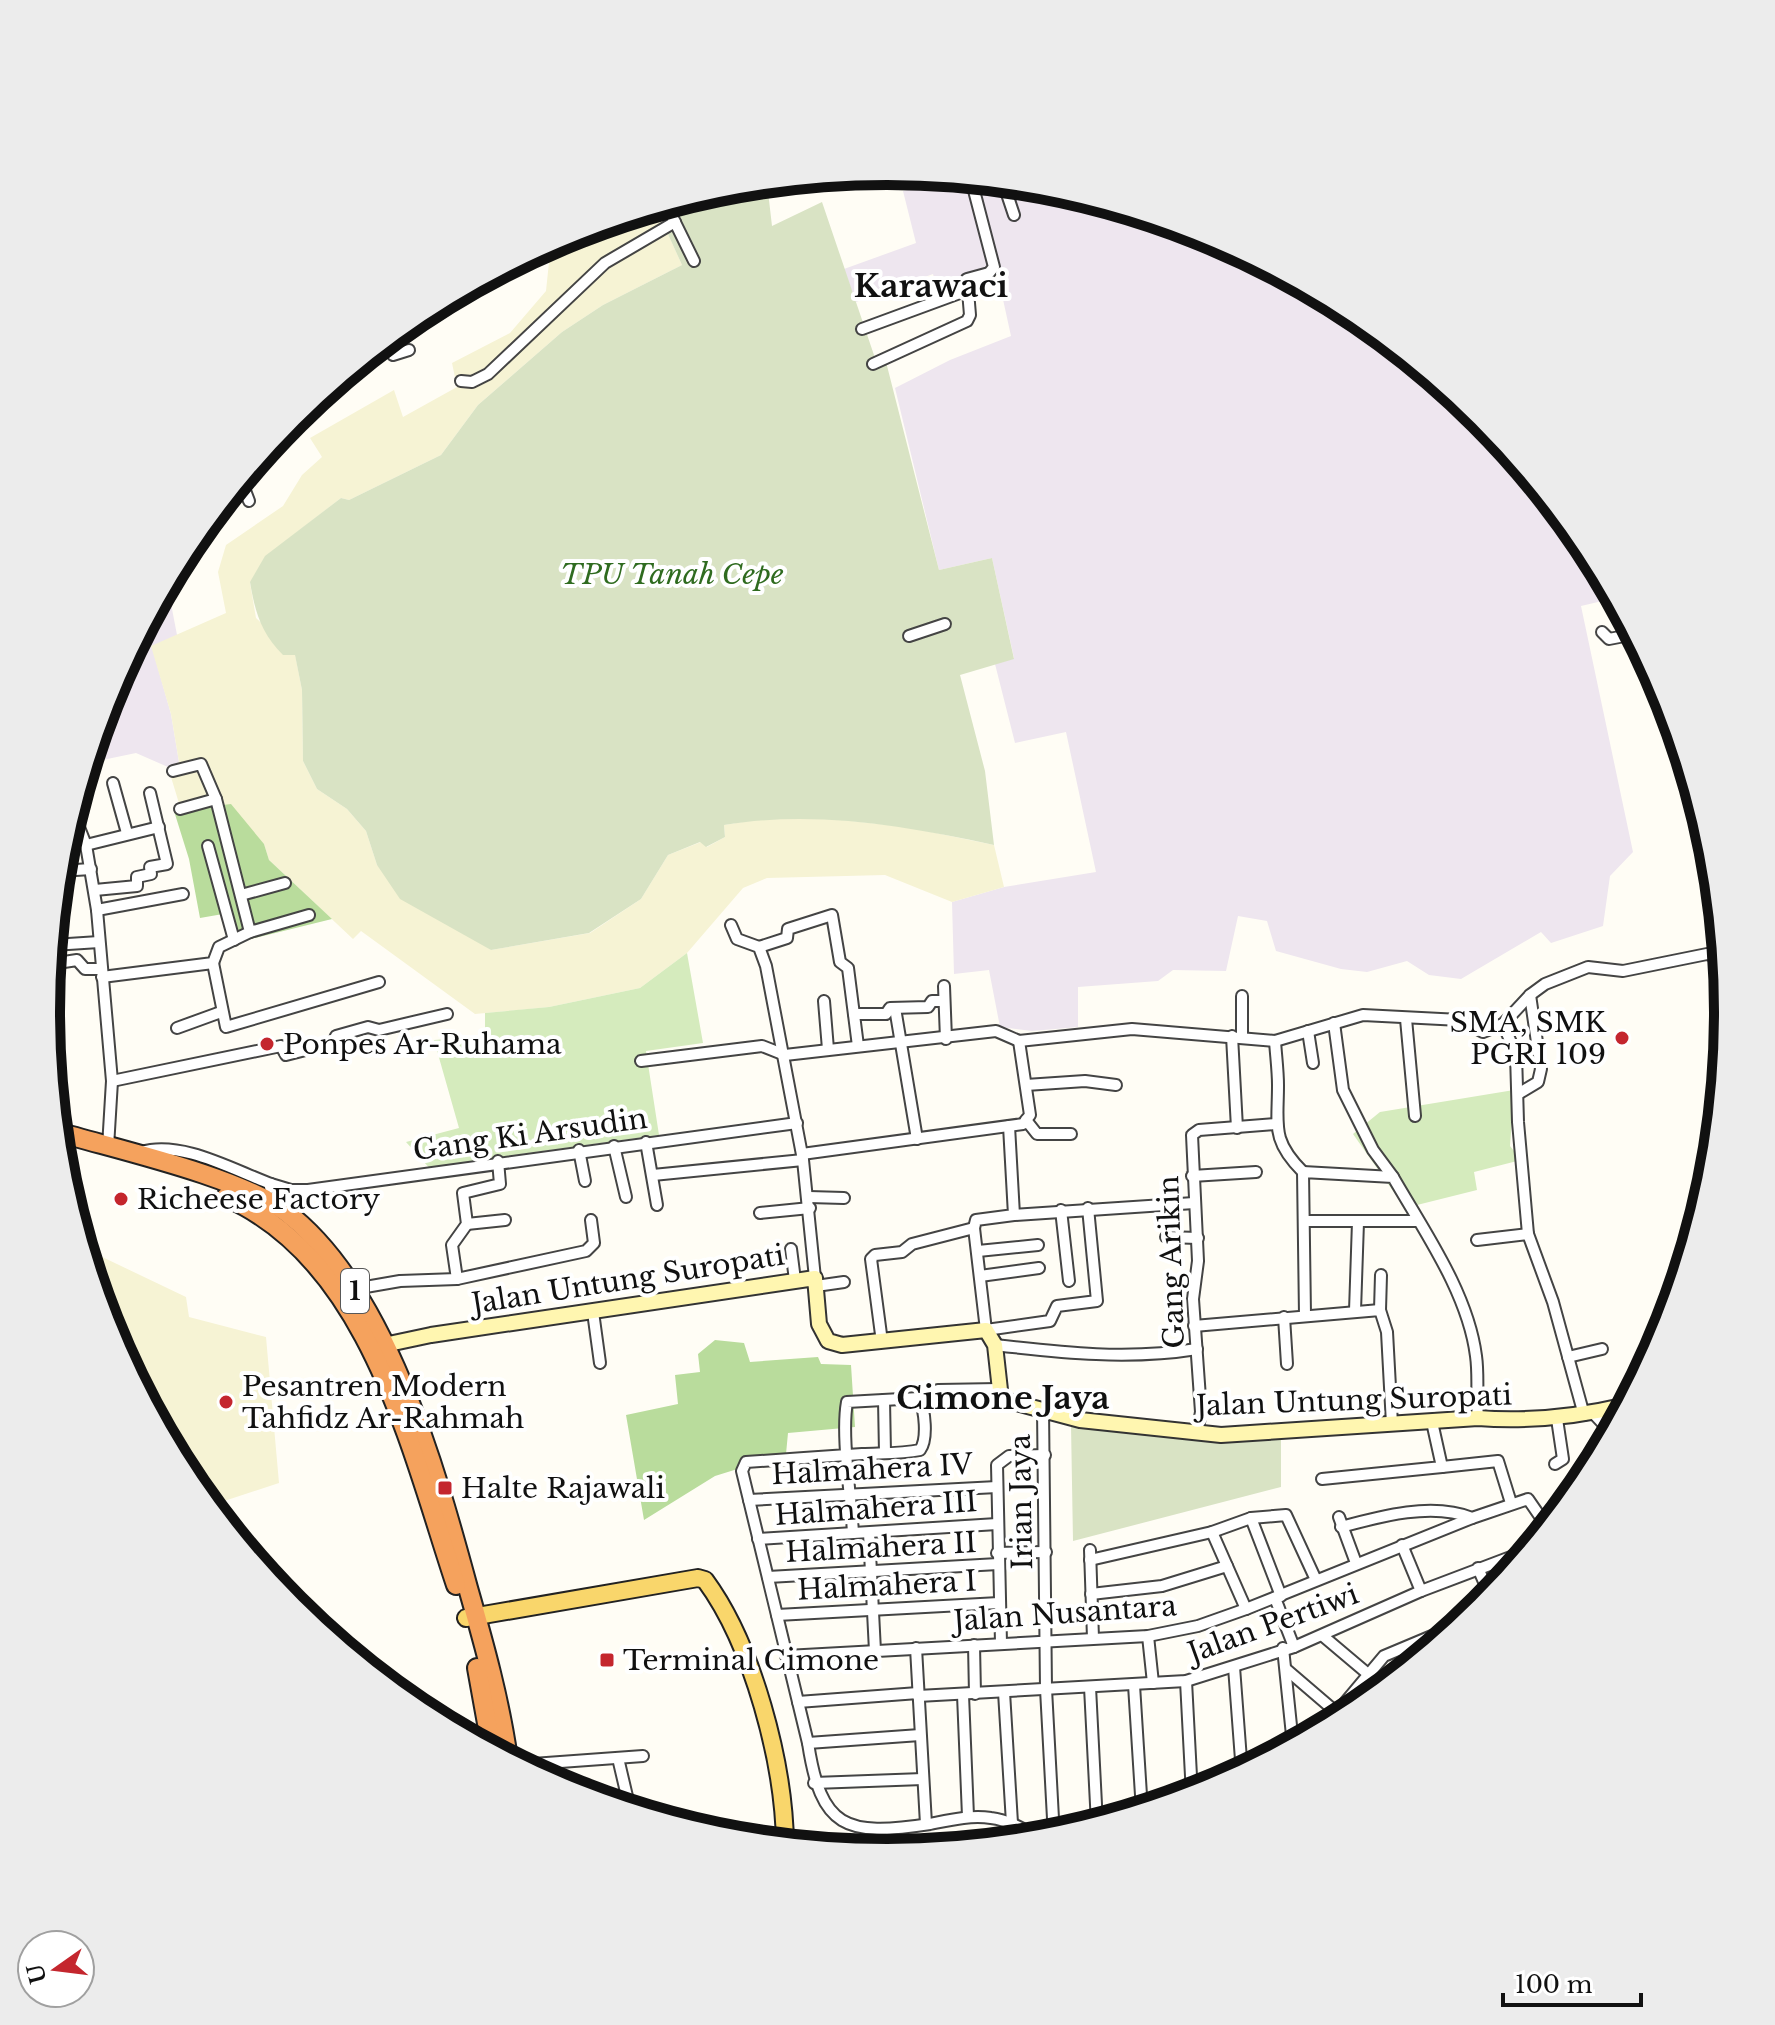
<svg xmlns="http://www.w3.org/2000/svg" width="1775" height="2025" font-family="'Libre Baskerville',serif">
	<rect width="100%" height="100%" fill="#fffdf5"/>
	<g fill="#eee6ef">
		<polygon points="956,178 1052,187 1210,235 1355,313 1483,418 1587,545 1615,598 1581,606 1633,852 1610,876 1603,926 1551,943 1541,932 1461,979 1429,975 1407,961 1367,972 1341,969 1276,951 1267,921 1238,916 1226,971 1173,970 1158,981 1078,987 1078,1027 1032,1031 1000,1027 989,970 954,974 952,902 1004,887 1096,872 1066,732 1015,743 995,664 1014,658 992,558 939,570 895,388 950,360 1011,336 997,272 937,287 933,274 856,302 844,269 916,243 903,191"/>
		<polygon points="167,583 177,635 152,647 171,714 179,762 168,767 136,753 88,763 110,690"/>
	</g>
	<g fill="#f6f3d4">
		<polygon points="656,208 682,265 603,305 562,332 478,405 441,455 349,500 341,498 265,557 250,583 256,618 295,654 302,690 303,761 317,789 347,809 366,831 377,865 491,950 590,933 641,899 668,855 701,842 707,847 725,837 724,825 761,819 833,819 907,827 994,845 1004,887 952,902 885,875 767,878 743,888 687,953 640,988 549,1007 475,1014 361,931 353,939 269,860 264,844 181,810 168,767 179,762 171,714 151,646 226,613 218,572 226,545 283,506 302,475 322,457 310,438 394,390 403,417 457,387 452,363 510,333 546,291 551,243 566,235"/>
		<polygon points="96,1254 186,1297 189,1317 266,1337 279,1483 209,1506 188,1480 110,1334 86,1255"/>
	</g>
	<g fill="#d5ebbd">
		<polygon points="687,953 703,1043 646,1051 659,1135 521,1154 433,1172 406,1142 459,1128 434,1040 485,1036 485,1013 549,1007 640,988"/>
		<polygon points="1514,1090 1510,1146 1521,1160 1474,1172 1477,1190 1405,1208 1353,1134 1380,1112"/>
	</g>
	<g fill="#b9dc9c">
		<polygon points="231,804 264,844 269,860 332,919 231,944 223,914 200,918 189,859 174,811"/>
		<polygon points="715,1340 744,1343 750,1362 818,1357 821,1364 851,1365 855,1427 788,1433 786,1454 715,1476 644,1520 626,1415 678,1404 675,1375 700,1372 698,1354"/>
	</g>
	<g fill="#d9e3c4">
		<path d="M767,183L772,226L822,202L875,358L884,354L939,570L992,558L1014,659L960,675L985,771L994,845C905,826 815,810 724,825L725,837L706,847L700,842L668,855L641,899L589,933L491,950L400,899L377,865L366,831L347,809L317,789L303,761L302,690L295,655H283C261,633 255,612 250,582L265,556L341,498L349,500L441,455L478,405L562,332L603,305L682,265L656,208L724,187Z"/>
		<polygon points="1071,1425 1234,1441 1281,1437 1281,1487 1073,1541"/>
	</g>
	<g fill="none" stroke-linecap="round" stroke-linejoin="round">
		<g stroke="#444" stroke-width="14">
			<g id="street">
				<polyline points="1003,182 1014,215"/>
				<polyline points="666,204 694,261"/>
				<polyline points="409,322 458,300 460,292 528,260"/>
				<polyline points="862,329 968,290"/>
				<polyline points="386,341 393,355 409,350"/>
				<polyline points="873,364 967,321 970,315 967,279 989,273 994,267 971,179"/>
				<polyline points="461,381 472,382 488,374 605,263 675,222"/>
				<polyline points="241,480 249,501"/>
				<polyline points="1602,632 1609,639 1635,634"/>
				<polyline points="909,636 945,624"/>
				<polyline points="1650,663 1652,670"/>
				<polyline points="1670,711 1671,710"/>
				<polyline points="113,783 127,833"/>
				<polyline points="180,809 216,799"/>
				<polyline points="73,812 86,845 97,910 112,1081 108,1147"/>
				<polyline points="86,845 159,827"/>
				<polyline points="208,846 234,940"/>
				<polyline points="60,871 91,869"/>
				<polyline points="95,890 137,886 137,877 151,874 150,867 167,864 150,793"/>
				<polyline points="241,895 285,883"/>
				<polyline points="97,910 183,894"/>
				<polyline points="731,925 737,939 759,947 766,966 803,1160 815,1278"/>
				<polyline points="250,932 309,915"/>
				<polyline points="53,945 99,942"/>
				<polyline points="759,947 787,938 788,929 832,915 840,962 848,968 858,1046"/>
				<polyline points="213,963 226,1027 379,982"/>
				<polyline points="51,964 77,960 85,969 101,969"/>
				<polyline points="102,977 213,963 219,947 250,932 216,799 201,764 173,771"/>
				<polyline points="944,986 946,1039"/>
				<polyline points="1242,996 1242,1037"/>
				<polyline points="824,1001 828,1049"/>
				<polyline points="895,1008 917,1139"/>
				<polyline points="854,1014 886,1014 890,1008 928,1007 932,1001 944,1001"/>
				<polyline points="1406,1019 1415,1116"/>
				<polyline points="1334,1023 1343,1090 1373,1150 1393,1177"/>
				<polyline points="1503,1024 1516,1054 1518,1122 1528,1234 1553,1302 1584,1415"/>
				<polyline points="177,1028 221,1012"/>
				<polyline points="1308,1031 1313,1063"/>
				<polyline points="1232,1036 1237,1128"/>
				<path d="M1275,1041C1276,1056 1278,1071 1278,1085C1278,1126 1271,1140 1303,1172"/>
				<polyline points="785,1055 996,1031 1019,1041 1132,1029 1275,1041 1363,1015 1460,1020 1483,1032 1503,1024 1530,995 1545,984 1588,967 1623,971 1707,954 1724,959"/>
				<polyline points="641,1061 762,1046 785,1055"/>
				<polyline points="112,1081 281,1046 286,1055 333,1043 336,1036 368,1027 379,1030 447,1014"/>
				<polyline points="1026,1085 1085,1081 1116,1085"/>
				<polyline points="1518,1094 1538,1082 1541,1069 1530,995"/>
				<polyline points="1026,1120 1037,1134 1071,1134"/>
				<polyline points="646,1142 657,1205"/>
				<polyline points="62,1146 70,1204"/>
				<polyline points="614,1146 626,1197"/>
				<polyline points="579,1150 585,1181"/>
				<path d="M141,1152C182,1140 233,1170 271,1184L270,1187"/>
				<polyline points="802,1154 1023,1124 1030,1115 1019,1041"/>
				<polyline points="653,1175 803,1160"/>
				<polyline points="1192,1176 1256,1172"/>
				<polyline points="271,1184 291,1190 308,1190 797,1123"/>
				<polyline points="809,1197 844,1198"/>
				<polyline points="1061,1210 1069,1281"/>
				<polyline points="760,1213 810,1208"/>
				<polyline points="1014,1215 1194,1203"/>
				<polyline points="1306,1221 1418,1221"/>
				<polyline points="467,1224 505,1220"/>
				<polyline points="974,1228 986,1330 1050,1321 1057,1306 1097,1301 1088,1208"/>
				<polyline points="974,1228 976,1220 1014,1215 1009,1126"/>
				<polyline points="1166,1237 1198,1238"/>
				<polyline points="1477,1240 1528,1234"/>
				<polyline points="791,1249 795,1280"/>
				<polyline points="978,1251 1038,1245"/>
				<polyline points="980,1276 1039,1268"/>
				<polyline points="457,1279 452,1245 467,1224 463,1193 500,1184 498,1161"/>
				<polyline points="816,1286 844,1282"/>
				<polyline points="354,1289 400,1281 457,1279 586,1251 594,1243 591,1220"/>
				<polyline points="1380,1310 1381,1275"/>
				<polyline points="1355,1311 1358,1222"/>
				<polyline points="593,1312 600,1363"/>
				<path d="M1305,1315L1303,1172L1393,1177C1424,1231 1468,1293 1476,1356C1479,1377 1476,1398 1478,1418"/>
				<polyline points="1284,1317 1287,1364"/>
				<polyline points="1194,1326 1380,1310 1387,1332 1392,1424"/>
				<polyline points="882,1342 871,1259 875,1255 902,1252 912,1244 974,1228"/>
				<path d="M995,1345C1064,1353 1129,1360 1197,1349"/>
				<polyline points="1568,1357 1602,1349"/>
				<polyline points="884,1400 885,1453"/>
				<polyline points="921,1400 938,1390 999,1389"/>
				<polyline points="1043,1409 1046,1689 1054,1837"/>
				<polyline points="1593,1413 1612,1433"/>
				<polyline points="1197,1433 1201,1412 1193,1299 1198,1261 1192,1135 1199,1130 1275,1124"/>
				<polyline points="1555,1464 1563,1459 1557,1419"/>
				<polyline points="1442,1467 1498,1461 1511,1503"/>
				<polyline points="1322,1479 1442,1467 1432,1422"/>
				<polyline points="749,1500 997,1487"/>
				<polyline points="1339,1517 1356,1563"/>
				<polyline points="1251,1518 1281,1596"/>
				<path d="M1341,1527C1381,1516 1433,1502 1472,1518L1528,1499L1548,1528"/>
				<polyline points="1212,1532 1246,1609"/>
				<path d="M853,1533C851,1496 841,1435 847,1402L919,1398C925,1410 928,1439 920,1450C901,1454 881,1453 862,1454C823,1457 785,1459 746,1462L742,1471L808,1743C821,1828 845,1837 930,1824C950,1820 970,1815 991,1818C1009,1820 1025,1830 1041,1839"/>
				<polyline points="869,1533 875,1651"/>
				<polyline points="758,1539 997,1524"/>
				<polyline points="1402,1545 1421,1591"/>
				<polyline points="1090,1550 1093,1638"/>
				<polyline points="997,1553 1046,1552"/>
				<polyline points="1090,1560 1212,1532 1251,1518 1286,1515 1316,1580"/>
				<polyline points="1478,1568 1491,1598"/>
				<polyline points="768,1577 998,1564"/>
				<polyline points="1091,1594 1162,1586 1227,1566"/>
				<polyline points="1275,1598 1294,1647"/>
				<polyline points="777,1615 999,1603"/>
				<polyline points="1148,1636 1153,1683"/>
				<polyline points="1323,1636 1368,1674"/>
				<polyline points="1001,1643 997,1465 1009,1456 1045,1455"/>
				<polyline points="974,1645 975,1694"/>
				<polyline points="916,1648 926,1824"/>
				<polyline points="1283,1648 1293,1745"/>
				<polyline points="786,1656 1148,1636 1198,1626 1246,1609 1472,1518"/>
				<polyline points="1234,1667 1242,1773"/>
				<polyline points="1287,1670 1336,1712"/>
				<polyline points="1186,1681 1192,1795"/>
				<polyline points="1134,1685 1142,1811"/>
				<polyline points="1090,1687 1097,1824"/>
				<polyline points="1004,1692 1012,1823"/>
				<polyline points="963,1695 968,1816"/>
				<polyline points="918,1696 1186,1681 1294,1647 1421,1591 1529,1550"/>
				<polyline points="798,1702 918,1693"/>
				<polyline points="1322,1730 1384,1656 1465,1622"/>
				<polyline points="808,1743 920,1735"/>
				<polyline points="618,1758 630,1809"/>
				<polyline points="519,1765 643,1756"/>
				<polyline points="814,1783 923,1779"/>
			</g>
		</g>
		<g stroke="#333" stroke-width="18">
			<path id="secondary" d="M384,1345L431,1335L815,1278L819,1324L828,1341L842,1345L986,1330L995,1345L1001,1399L1080,1420L1221,1435L1478,1418C1530,1422 1576,1417 1627,1405"/>
		</g>
		<g stroke="#222" stroke-width="20">
			<path id="primary" d="M466,1618L698,1578L705,1580C753,1645 784,1763 785,1844"/>
		</g>
		<g stroke="#222" stroke-width="22">
			<g id="highway">
				<path d="M58,1132C119,1150 237,1176 286,1212C386,1288 436,1470 468,1588C484,1644 500,1701 508,1759"/>
				<path d="M226,1197C369,1259 411,1450 456,1585"/>
				<polyline points="477,1668 492,1751"/>
			</g>
		</g>
		<use href="#street" stroke="#fff" stroke-width="10"/>
		<use href="#secondary" stroke="#fff6b0" stroke-width="14"/>
		<use href="#primary" stroke="#f9d66b" stroke-width="16"/>
		<use href="#highway" stroke="#f5a25d" stroke-width="18"/>
	</g>
	<g fill="#c4262e" stroke="#fff" stroke-width="3">
		<circle cx="1622" cy="1038" r="8"/>
		<circle cx="267" cy="1044" r="8"/>
		<circle cx="121" cy="1199" r="8"/>
		<circle cx="226" cy="1402" r="8"/>
		<rect x="437" y="1480" width="16" height="16" rx="4"/>
		<rect x="599" y="1652" width="16" height="16" rx="4"/>
	</g>
	<g text-anchor="middle" stroke-width="8" stroke-linejoin="round" paint-order="stroke">
		<rect fill="#fff" stroke="#585858" stroke-width="2" x="341" y="1269" width="28" height="44" rx="6"/>
		<g font-size="26" font-weight="bold" fill="#111">
			<text x="355" y="1300">1</text>
		</g>
		<g font-size="28" font-style="italic" fill="#2f6b1f" stroke="#fff">
			<text x="672" y="584">TPU Tanah Cepe</text>
		</g>
		<g font-size="28" fill="#111" stroke="#fff" text-anchor="start">
			<text x="1606" y="1032" text-anchor="end">SMA, SMK<tspan x="1606" dy="32">PGRI 109</tspan></text>
			<text x="283" y="1054">Ponpes Ar-Ruhama</text>
			<text x="137" y="1209">Richeese Factory</text>
			<text x="242" y="1396">Pesantren Modern<tspan x="242" dy="32">Tahfidz Ar-Rahmah</tspan></text>
			<text x="461" y="1498">Halte Rajawali</text>
			<text x="623" y="1670">Terminal Cimone</text>
		</g>
		<g font-size="28" fill="#111" stroke="#fff">
			<text transform="translate(530 1134) rotate(-8)" y="10">Gang Ki Arsudin</text>
			<text transform="translate(1171 1262) rotate(-92)" y="10">Gang Arikin</text>
			<text transform="translate(628 1279) rotate(-9)" y="10">Jalan Untung Suropati</text>
			<text transform="translate(1354 1400) rotate(-2)" y="10">Jalan Untung Suropati</text>
			<text transform="translate(872 1469) rotate(-3)" y="10">Halmahera IV</text>
			<text transform="translate(1021 1502) rotate(-91)" y="10">Irian Jaya</text>
			<text transform="translate(876 1508) rotate(-4)" y="10">Halmahera III</text>
			<text transform="translate(881 1547) rotate(-3)" y="10">Halmahera II</text>
			<text transform="translate(887 1585) rotate(-3)" y="10">Halmahera I</text>
			<text transform="translate(1065 1613) rotate(-4)" y="10">Jalan Nusantara</text>
			<text transform="translate(1273 1623) rotate(-20)" y="10">Jalan Pertiwi</text>
		</g>
		<g font-size="32" font-weight="bold" fill="#111" stroke="#fff">
			<text x="931" y="297">Karawaci</text>
			<text x="1003" y="1409">Cimone Jaya</text>
		</g>
	</g>
	<path d="M0 0H1775V2025H0ZM60 1012a827 827 0 1 1 1654 0a827 827 0 1 1-1654 0Z" fill="#ececec" fill-rule="evenodd"/>
	<path fill="none" stroke="#111" stroke-width="10" d="M60 1012a827 827 0 1 1 1654 0a827 827 0 1 1-1654 0Z"/>
	<g transform="translate(56 1969) rotate(256)"><circle r="38" fill="#ffffff" stroke="#a0a0a0" stroke-width="2"/>
	<path d="M0-6L14 30L0 20L-14 30Z" fill="#c4262e"/>
	<text y="-12" font-size="22" font-weight="bold" text-anchor="middle" fill="#111111">U</text>
	</g>
	<path d="M1503 1993v12h138v-12" fill="none" stroke="#111111" stroke-width="4"/>
	<text x="1515" y="1993" font-size="24" fill="#111111" stroke="#ffffff" stroke-width="6" paint-order="stroke">100 m</text>
</svg>
